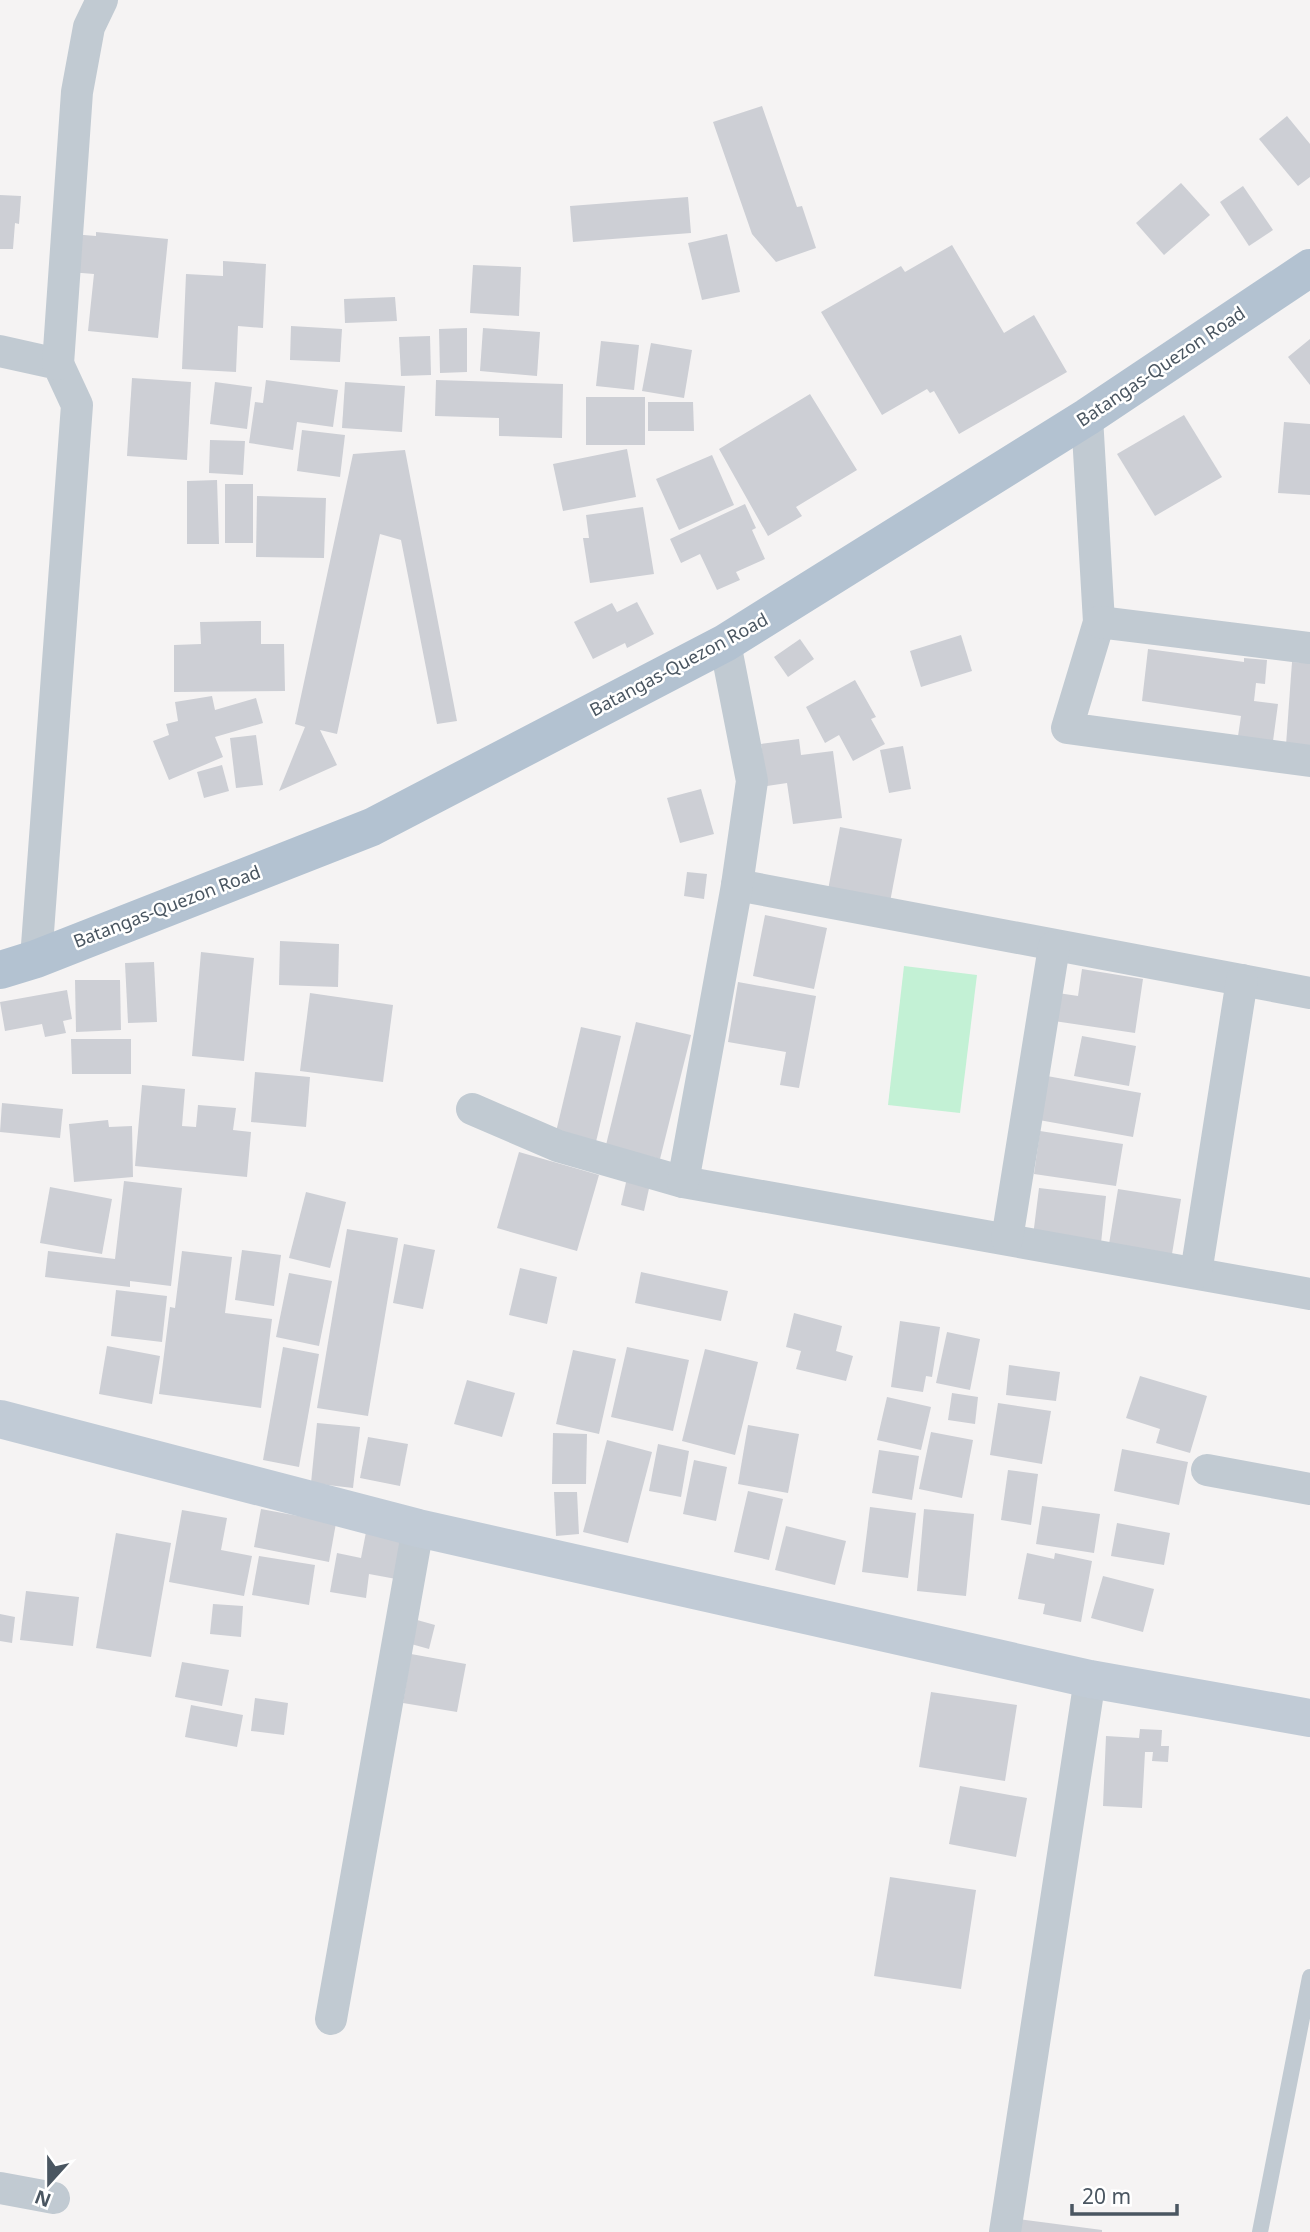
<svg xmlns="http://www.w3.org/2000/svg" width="1310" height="2232" font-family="'Noto Sans',sans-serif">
	<rect width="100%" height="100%" fill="#f5f3f3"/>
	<polygon fill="#c3f1d5" points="904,966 977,975 960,1113 888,1105"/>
	<g fill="#cdcfd5">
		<polygon points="762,106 797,207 802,206 816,248 776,262 752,234 713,122"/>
		<polygon points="1287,116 1310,144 1310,177 1298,186 1259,139"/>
		<polygon points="1181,183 1210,215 1164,255 1136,223"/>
		<polygon points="1243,186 1273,230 1249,246 1220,202"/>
		<polygon points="0,195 21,196 19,224 15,223 13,249 0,249"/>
		<polygon points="688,197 691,233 573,242 570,206"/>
		<polygon points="96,232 168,239 158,338 88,331 94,274 69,272 72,234 96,236"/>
		<polygon points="727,234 740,292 702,300 688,243"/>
		<polygon points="952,245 1004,333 1034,315 1067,372 959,434 934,391 930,393 927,389 882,415 821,312 901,266 905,272"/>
		<polygon points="223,261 266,264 263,328 238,326 236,372 182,369 186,274 223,276"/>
		<polygon points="473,265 521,267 519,316 470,313"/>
		<polygon points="395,297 397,321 345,323 344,299"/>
		<polygon points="291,326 342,329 340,362 290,360"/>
		<polygon points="467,328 467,372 440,373 439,329"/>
		<polygon points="483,328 540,332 537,376 480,371"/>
		<polygon points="430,336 431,375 401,376 399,337"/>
		<polygon points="1310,339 1310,385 1288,357"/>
		<polygon points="601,341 639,345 634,390 596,386"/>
		<polygon points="651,343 692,350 684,398 642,391"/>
		<polygon points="132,378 191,382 187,460 127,456"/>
		<polygon points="266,380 338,390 333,427 297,422 293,450 249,443 255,402 263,403"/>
		<polygon points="436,380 563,384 562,438 499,436 499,418 435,416"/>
		<polygon points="215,382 252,387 247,429 210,424"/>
		<polygon points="345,382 405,386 402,432 342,428"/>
		<polygon points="810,394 857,470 796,507 802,516 768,536 719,449"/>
		<rect x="586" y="397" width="59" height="48"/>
		<polygon points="648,402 693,402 694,431 648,431"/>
		<polygon points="1184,415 1222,477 1155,516 1117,454"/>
		<polygon points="1284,422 1310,424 1310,495 1278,493"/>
		<polygon points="302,430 345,435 340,477 297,471"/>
		<polygon points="210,440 245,441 243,475 209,473"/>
		<polygon points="627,449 636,497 563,511 553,464"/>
		<polygon points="405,450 457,721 437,724 401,540 380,534 337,734 320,730 337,765 279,791 305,727 295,724 353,454"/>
		<polygon points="712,455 734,505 679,530 656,479"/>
		<polygon points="217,480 219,544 187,544 187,481"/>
		<rect x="225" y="484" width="28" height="59"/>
		<polygon points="257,496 326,498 324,558 256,557"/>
		<polygon points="745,504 756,528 752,530 765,559 736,572 740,580 717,590 700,554 681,563 670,539"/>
		<polygon points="643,507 654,574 590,583 583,538 589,538 586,515"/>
		<polygon points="637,602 654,634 627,648 625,643 593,659 574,622 612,603 617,612"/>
		<polygon points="261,621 261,644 284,644 285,691 174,692 174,645 201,644 200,622"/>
		<polygon points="961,635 972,671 921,687 910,651"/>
		<polygon points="800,639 814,659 788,677 774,657"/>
		<polygon points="1148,649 1244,662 1244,658 1267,660 1265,684 1256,683 1254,701 1278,704 1273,741 1238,736 1241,716 1142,701"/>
		<polygon points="1292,662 1310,663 1310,747 1286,745"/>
		<polygon points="855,680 876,717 871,719 885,744 853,761 839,735 825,743 806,707"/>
		<polygon points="212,696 215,710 256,698 263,723 215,737 223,757 169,780 153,741 169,735 166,724 178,721 175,702"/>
		<polygon points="256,735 263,785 236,788 230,738"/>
		<polygon points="799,739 801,755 833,751 842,818 793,824 787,783 767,786 761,744"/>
		<polygon points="903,746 911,789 889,793 880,750"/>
		<polygon points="222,765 229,791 204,798 197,772"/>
		<polygon points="701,789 714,834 680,843 667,798"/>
		<polygon points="840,827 902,839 889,907 827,895"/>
		<polygon points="687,872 707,874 704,899 684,896"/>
		<polygon points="765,915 827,928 814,989 753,976"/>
		<polygon points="280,941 339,944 338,987 279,985"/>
		<polygon points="201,952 254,958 244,1061 192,1056"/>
		<polygon points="154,962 157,1022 128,1023 125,963"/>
		<polygon points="1082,969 1143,979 1135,1033 1054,1021 1058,993 1078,996"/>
		<polygon points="75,980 120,980 121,1030 76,1032"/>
		<polygon points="738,982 816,996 799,1088 780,1085 786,1052 728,1042"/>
		<polygon points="67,990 72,1019 63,1021 66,1033 45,1037 42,1024 5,1031 0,1002"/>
		<polygon points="310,993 393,1005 383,1082 300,1071"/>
		<polygon points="636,1022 691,1035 660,1159 606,1145"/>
		<polygon points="581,1027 621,1036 595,1146 555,1136"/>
		<polygon points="1082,1036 1136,1046 1129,1086 1074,1076"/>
		<polygon points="71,1039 131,1039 131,1074 72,1074"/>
		<polygon points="255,1072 310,1077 306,1127 251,1122"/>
		<polygon points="1047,1076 1141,1093 1133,1137 1039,1120"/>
		<polygon points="142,1085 185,1089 182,1126 196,1127 198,1105 236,1108 233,1130 251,1132 247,1177 135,1166"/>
		<polygon points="2,1103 63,1109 60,1138 0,1132"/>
		<polygon points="108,1120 109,1127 132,1126 133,1177 74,1182 69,1124"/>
		<polygon points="1040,1131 1123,1144 1116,1186 1034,1174"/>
		<polygon points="519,1152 599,1175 577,1251 497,1228"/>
		<polygon points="627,1178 650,1184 644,1211 621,1205"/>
		<polygon points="124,1181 182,1188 171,1286 130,1281 130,1287 45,1277 48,1251 115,1259"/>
		<polygon points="50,1187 112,1199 102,1254 40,1243"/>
		<polygon points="1039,1188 1106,1196 1101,1243 1033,1236"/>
		<polygon points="1118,1189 1181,1199 1172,1254 1109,1244"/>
		<polygon points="306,1192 346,1202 330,1268 289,1258"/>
		<polygon points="347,1229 398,1238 368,1416 317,1408"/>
		<polygon points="404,1244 435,1250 423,1309 393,1303"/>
		<polygon points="242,1250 281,1255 274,1306 235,1300"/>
		<polygon points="182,1251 232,1257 225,1313 272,1319 261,1408 159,1394 170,1307 175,1308"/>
		<polygon points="520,1268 557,1277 547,1324 509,1315"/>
		<polygon points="641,1272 728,1291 721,1321 635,1303"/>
		<polygon points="289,1273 332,1281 319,1346 276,1337"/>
		<polygon points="116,1290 167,1296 162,1342 111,1336"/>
		<polygon points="794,1313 842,1326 836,1351 853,1356 846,1381 796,1369 801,1351 786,1347"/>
		<polygon points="900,1321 940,1327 932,1377 926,1376 923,1392 891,1387"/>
		<polygon points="947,1332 980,1339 970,1390 936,1383"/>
		<polygon points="107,1346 160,1356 152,1404 99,1394"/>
		<polygon points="283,1347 319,1354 299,1467 263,1460"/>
		<polygon points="627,1347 689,1360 673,1431 611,1417"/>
		<polygon points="705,1349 758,1362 735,1455 682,1441"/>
		<polygon points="573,1350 616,1359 599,1434 556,1424"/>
		<polygon points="1009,1365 1060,1372 1056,1401 1006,1395"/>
		<polygon points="1140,1376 1207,1396 1190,1453 1156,1443 1160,1429 1126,1418"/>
		<polygon points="467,1380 515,1393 502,1437 454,1424"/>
		<polygon points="952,1393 978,1397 975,1424 948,1420"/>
		<polygon points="887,1397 931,1407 921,1450 877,1440"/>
		<polygon points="998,1403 1051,1411 1042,1464 990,1455"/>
		<polygon points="317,1423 360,1427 353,1488 311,1483"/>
		<polygon points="748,1425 799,1434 788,1493 738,1484"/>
		<polygon points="931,1432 973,1440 962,1498 919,1489"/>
		<polygon points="553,1433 587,1434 586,1484 552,1484"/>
		<polygon points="368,1437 408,1444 400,1486 360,1478"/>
		<polygon points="607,1440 652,1452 628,1543 583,1532"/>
		<polygon points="658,1444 689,1451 681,1497 649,1491"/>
		<polygon points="1122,1449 1188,1462 1179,1505 1114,1491"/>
		<polygon points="879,1450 919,1456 912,1500 872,1493"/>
		<polygon points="694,1460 727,1467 716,1521 683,1514"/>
		<polygon points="1008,1470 1038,1474 1031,1525 1001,1520"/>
		<polygon points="748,1491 783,1499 769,1560 734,1552"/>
		<polygon points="554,1492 577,1492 579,1534 556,1536"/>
		<polygon points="1042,1506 1100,1514 1094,1553 1036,1544"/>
		<polygon points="870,1507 916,1513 908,1578 862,1572"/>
		<polygon points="261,1509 336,1523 329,1562 254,1547"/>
		<polygon points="924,1509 974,1514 966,1596 917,1591"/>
		<polygon points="182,1510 227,1518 221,1550 252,1556 244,1596 169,1582"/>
		<polygon points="1117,1523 1170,1533 1164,1565 1111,1556"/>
		<polygon points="786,1526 846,1541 835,1585 775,1570"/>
		<polygon points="367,1527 415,1536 407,1581 369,1574 366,1598 330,1592 337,1553 361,1558"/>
		<polygon points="116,1533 171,1543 151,1657 96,1648"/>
		<polygon points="1027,1553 1054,1559 1055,1553 1092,1561 1081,1622 1043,1614 1045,1604 1018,1599"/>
		<polygon points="259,1556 315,1565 309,1605 252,1595"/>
		<polygon points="1103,1576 1154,1589 1143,1632 1091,1618"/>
		<polygon points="26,1591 79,1597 73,1646 20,1640"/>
		<polygon points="213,1604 243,1606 241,1637 210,1634"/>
		<polygon points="0,1614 15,1617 12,1643 0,1641"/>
		<polygon points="410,1618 435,1625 429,1649 404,1642"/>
		<polygon points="411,1654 466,1664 457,1712 403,1703"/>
		<polygon points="182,1662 229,1670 222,1706 175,1697"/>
		<polygon points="931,1692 1017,1705 1005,1781 919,1767"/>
		<polygon points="255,1698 288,1703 284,1735 251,1731"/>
		<polygon points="191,1705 243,1715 237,1747 185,1737"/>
		<polygon points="1140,1729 1162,1730 1161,1746 1169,1746 1168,1762 1152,1761 1153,1752 1145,1752 1142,1808 1103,1806 1106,1736 1139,1738"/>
		<polygon points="960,1786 1027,1798 1016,1857 949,1844"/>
		<polygon points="890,1877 976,1890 961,1989 874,1976"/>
		<polygon points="1018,2219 1102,2230 1102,2232 1017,2232"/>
	</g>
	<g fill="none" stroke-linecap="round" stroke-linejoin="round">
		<polyline stroke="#c1cad2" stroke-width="16" points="1260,2232 1310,1977"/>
		<g stroke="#c1cad2" stroke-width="32">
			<polyline points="0,351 58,364 77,405 36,959"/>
			<polyline points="58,364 77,92 89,27 102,0"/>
			<polyline points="1087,417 1099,622 1067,728 1310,761"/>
			<polyline points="1099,622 1310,648"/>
			<polyline points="737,885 1310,993"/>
			<polyline points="472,1109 558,1146 683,1182 1310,1294"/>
			<polyline points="683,1182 737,885 752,781 725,643"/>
			<polyline points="1007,1239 1054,947"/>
			<polyline points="1196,1273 1242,980"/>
			<polyline points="1207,1470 1310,1489"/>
			<polyline points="331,2019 418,1528"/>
			<polyline points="0,2188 54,2198"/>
			<polyline points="1005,2232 1090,1679"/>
		</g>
		<polyline stroke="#c1cbd6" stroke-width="38" points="0,1419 418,1528 1090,1679 1310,1718"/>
		<polyline stroke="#b3c2d1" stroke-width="38" points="0,970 36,959 372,827 725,643 1087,417 1310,268"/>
	</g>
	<g text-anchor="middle" stroke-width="5" stroke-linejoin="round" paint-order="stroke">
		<g font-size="18" fill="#4a5661" stroke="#fff">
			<text transform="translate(1161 367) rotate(-34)" y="6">Batangas-Quezon Road</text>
			<text transform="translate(679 665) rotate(-28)" y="6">Batangas-Quezon Road</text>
			<text transform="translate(167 907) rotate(-21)" y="6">Batangas-Quezon Road</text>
		</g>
	</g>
	<g transform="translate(49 2183) rotate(201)" stroke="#ffffff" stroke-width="5" paint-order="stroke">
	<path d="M0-5L12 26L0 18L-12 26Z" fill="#4a5661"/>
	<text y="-10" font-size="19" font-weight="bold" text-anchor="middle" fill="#4a5661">N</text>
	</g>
	<path d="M1072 2204v10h105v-10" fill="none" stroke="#4a5661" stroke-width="3.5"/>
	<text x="1082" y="2204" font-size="21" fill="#4a5661" stroke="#ffffff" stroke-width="5" paint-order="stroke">20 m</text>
</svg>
